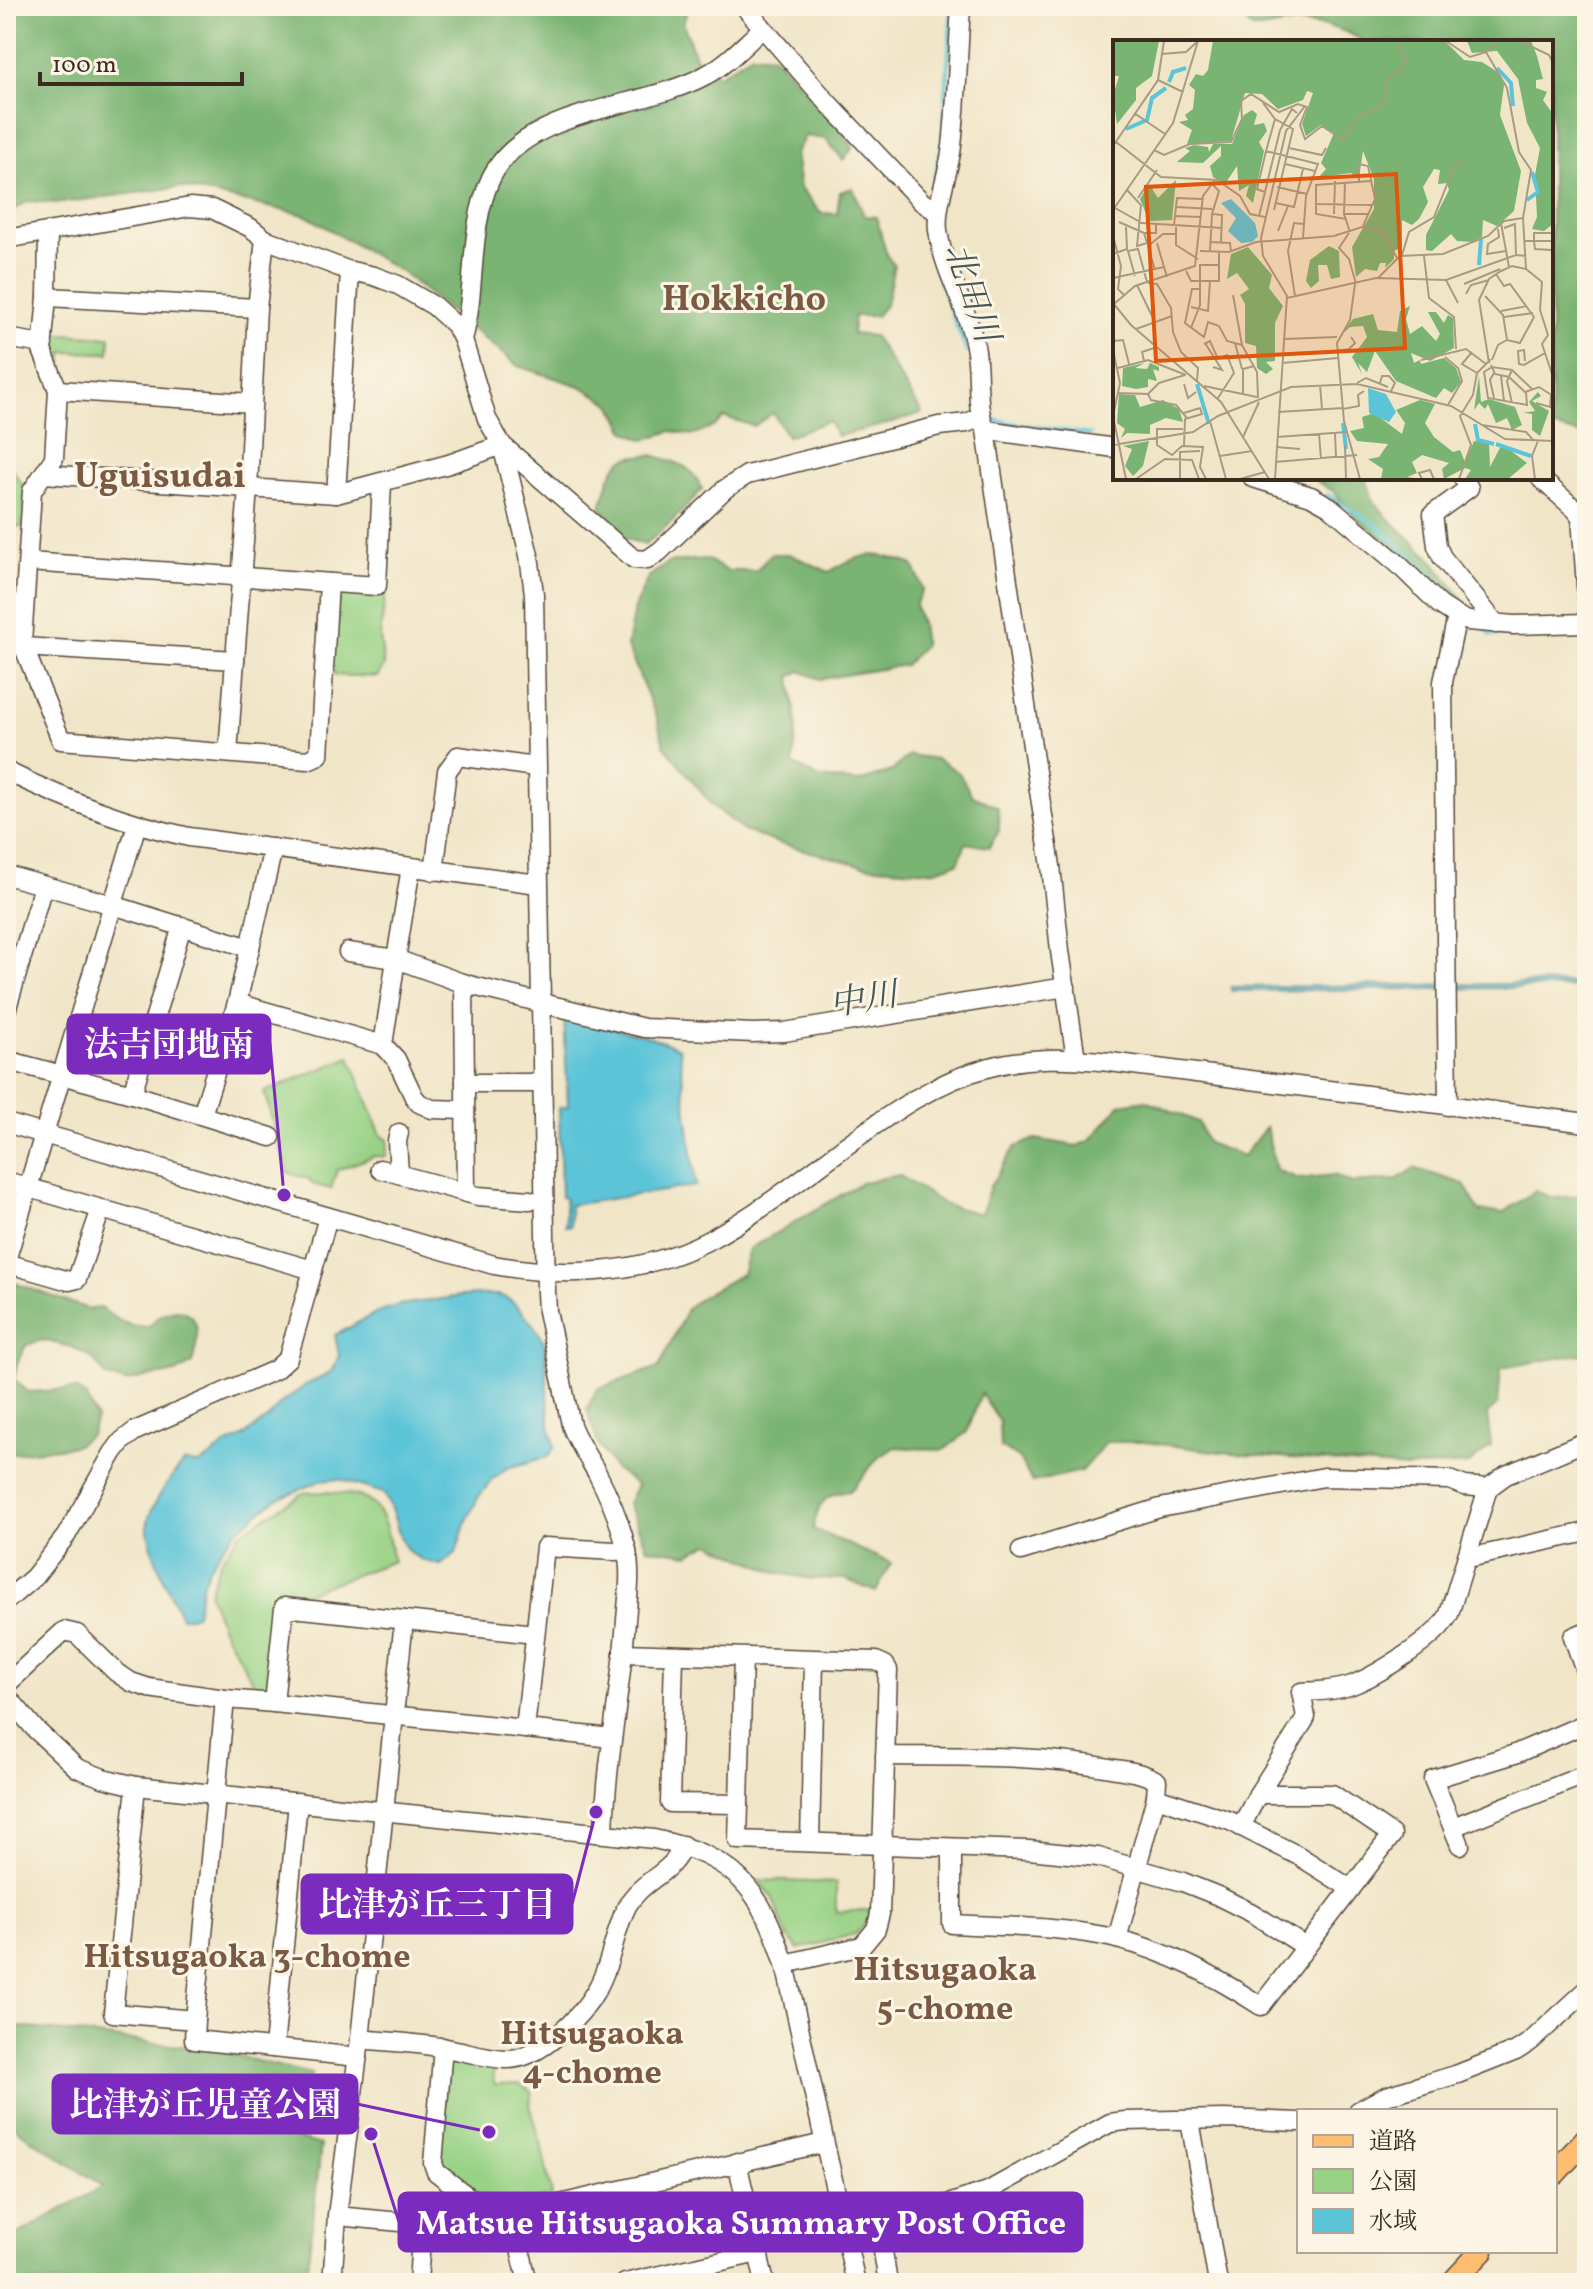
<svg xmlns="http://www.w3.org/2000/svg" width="1593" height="2289" font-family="Vollkorn,'Noto Serif JP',serif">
	<rect width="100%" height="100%" fill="#fcf5e5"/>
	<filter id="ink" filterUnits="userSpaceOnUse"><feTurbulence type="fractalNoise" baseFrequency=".0125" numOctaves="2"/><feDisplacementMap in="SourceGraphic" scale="16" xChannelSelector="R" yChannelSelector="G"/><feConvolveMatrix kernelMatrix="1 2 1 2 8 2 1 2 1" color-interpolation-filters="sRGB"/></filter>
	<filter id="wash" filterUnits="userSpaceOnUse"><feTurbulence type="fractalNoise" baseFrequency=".006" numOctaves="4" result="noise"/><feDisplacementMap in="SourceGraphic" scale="32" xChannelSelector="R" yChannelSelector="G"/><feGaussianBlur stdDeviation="1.8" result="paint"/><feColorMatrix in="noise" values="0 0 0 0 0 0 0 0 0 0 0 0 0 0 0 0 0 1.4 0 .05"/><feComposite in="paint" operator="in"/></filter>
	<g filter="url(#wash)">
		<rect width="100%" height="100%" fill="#f0e5c7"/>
		<g fill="#98d285" stroke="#6a7e52" stroke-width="2">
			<polygon points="46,333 110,337 109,353 63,352 61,385"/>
			<polygon points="11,467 25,489 22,527 6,526 6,472"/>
			<polygon points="338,589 377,591 385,596 380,637 384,666 377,677 335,675 331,662"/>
			<polygon points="350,1057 381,1135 388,1140 386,1157 375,1156 337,1170 331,1189 312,1184 309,1179 288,1173 264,1092"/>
			<path d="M327,1492C337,1493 349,1493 359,1496C384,1503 389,1538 393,1561L279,1603L269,1690L264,1695L254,1683L222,1628L209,1593L220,1562L239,1534L303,1493Z"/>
			<polygon points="759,1880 836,1883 836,1912 869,1910 869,1920 855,1934 799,1949 788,1938 772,1897"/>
			<polygon points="447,2052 493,2060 494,2085 519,2084 532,2092 530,2105 541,2143 552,2196 501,2210 442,2170 438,2153"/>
		</g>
		<g fill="#7ab472" stroke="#5a6f48" stroke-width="2">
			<polygon points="6,6 689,6 683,23 696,59 719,75 752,54 774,56 840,127 853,148 843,160 826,139 805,136 795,154 800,189 821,213 837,214 840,192 853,188 864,216 876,217 887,256 894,265 886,304 876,316 854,316 852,334 874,336 922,413 891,423 837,436 829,421 787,436 773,413 754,426 724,417 715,426 693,435 671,431 644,440 626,431 611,404 580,386 518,366 403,273 305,215 180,187 60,203 28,201 6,215"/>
			<path d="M1228,6H1587V436L1551,427V42H1365C1341,27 1314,20 1284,25C1273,26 1264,30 1253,29Z"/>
			<path d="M652,455C678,463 690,463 702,489C684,510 667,528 645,544C619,540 613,528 601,507C604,496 610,471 619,463C627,455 642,456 652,455Z"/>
			<polygon points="1312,478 1366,478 1373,500 1387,517 1435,563 1462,599 1460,607 1456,608 1418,576 1384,540 1356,518 1333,491"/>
			<path d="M771,554H789L829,572C863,551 876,551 913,565L923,589L915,605L921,624L924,645L905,665L820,679L800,671L791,677L797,725L793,764L820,778L859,782L892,771L909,755L937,759L959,773L972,796L998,807L999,831L989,847L966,843L958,863L932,871L864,866L778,843L744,831L712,805L664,745L657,718L627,646L634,608L648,577L670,562L707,559L727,571H756Z"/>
			<path d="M1146,1100L1198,1122L1207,1143L1243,1156L1266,1127L1276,1170L1299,1179L1334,1175L1352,1183L1396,1180L1414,1168L1464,1184L1479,1211L1503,1213L1535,1191L1554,1198L1587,1195V1356L1579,1354L1501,1368L1498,1404L1487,1414L1491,1446L1469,1464L1407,1468L1221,1452L1144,1442H1106L1081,1471L1032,1482L1020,1459L1000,1447L999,1421L981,1394L967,1432L944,1450L895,1447L878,1458L850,1491C822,1494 819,1504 813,1529L891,1563L876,1592L845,1579H814L777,1573L710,1543L688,1554L647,1548L628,1503L637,1485L615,1469L598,1444L587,1409L597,1389L659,1367L688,1307L709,1292L742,1274L749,1249L863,1182L899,1175L945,1205L981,1214L990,1186L1015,1147L1035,1139L1077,1146L1090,1141L1121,1104Z"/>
			<path d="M6,1280L88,1309L101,1308C114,1319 133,1330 151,1325C160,1309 190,1302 196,1325C199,1337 195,1351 192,1363L176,1373L145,1377L126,1382L107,1377L91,1357L71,1347L42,1340L26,1345L18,1361L14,1379L28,1392L77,1389L87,1398L96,1418L91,1434L75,1446L6,1454Z"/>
			<polygon points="6,2025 212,2050 311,2074 296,2138 321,2145 306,2281 304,2283 6,2283 6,2241 103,2186 19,2131 6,2111"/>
		</g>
		<g fill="#5bc4d8" stroke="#4b777b" stroke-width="2">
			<polygon points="1587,983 1587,987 1231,991 1231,987"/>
			<polygon points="564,1017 650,1037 679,1048 696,1186 570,1205 570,1226 565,1226 565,1198 561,1197 559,1108 568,1106"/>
			<path d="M461,1296C473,1296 490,1293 501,1296C516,1300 540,1331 545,1345L549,1421L555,1447L547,1457L507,1468L493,1479L479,1496L465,1524L456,1553L441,1565C388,1555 406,1528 383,1493L339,1479L320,1481L275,1500L235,1532L223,1547L210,1566L203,1582L196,1613L191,1617H181C172,1597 144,1541 148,1521C152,1504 172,1474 185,1462L198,1464L208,1459L229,1443L243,1437L269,1417L281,1403L307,1384L325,1376L333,1370L339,1355L335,1335L378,1312L399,1305Z"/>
		</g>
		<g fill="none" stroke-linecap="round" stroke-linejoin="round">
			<g stroke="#5bc4d8" stroke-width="4">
				<polyline points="929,202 943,142 952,6"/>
				<path d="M927,214C923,248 954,317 967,351"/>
				<polyline points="988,408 993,420 1090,435"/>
				<polyline points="1284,478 1300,484"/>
				<polyline points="1327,495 1375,524 1475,615"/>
				<polyline points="1485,628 1491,635 1541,633"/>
			</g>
		</g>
	</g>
	<g filter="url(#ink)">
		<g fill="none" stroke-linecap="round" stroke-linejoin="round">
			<g stroke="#564637" stroke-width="21">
				<g id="minor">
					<polyline points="744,6 828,103 922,202 937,212"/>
					<path d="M961,6C958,53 957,100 952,146C949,173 935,206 938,230C943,271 968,307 975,346C981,374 974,405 986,430L1033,753L1051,866L1060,951L1076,1059"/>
					<polyline points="48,232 47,297 42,350 58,390 54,458 32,491 22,643 61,740 308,760 319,755 329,583"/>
					<path d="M6,239L190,207L212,209L251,228L265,239L347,270L374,276L398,285L434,306L456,326L463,340L487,419L502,445L529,555L534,594L546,1292L547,1311L571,1425C578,1443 588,1457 597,1473C609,1496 620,1522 626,1547C632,1571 628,1596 626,1620C621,1691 606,1761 604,1833"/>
					<polyline points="47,297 257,308"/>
					<polyline points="6,338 43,344"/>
					<path d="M463,340C477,287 468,228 491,178C525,107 643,110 706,75C727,64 744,45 762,29"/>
					<polyline points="58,390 252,403"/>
					<polyline points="986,430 1115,448"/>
					<polyline points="502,445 634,559 647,560 660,551 725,489 747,475 939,426 967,423 980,417"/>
					<polyline points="44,474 336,494 449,464 502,445"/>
					<polyline points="1253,478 1311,496 1329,506 1397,563 1440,605 1457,616 1468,621 1514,625 1587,623"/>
					<polyline points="1463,478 1469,488 1433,514 1437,546 1442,557 1496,624"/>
					<polyline points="1540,478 1576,510 1581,517 1587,599"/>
					<polyline points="336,494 350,271"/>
					<polyline points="28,562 377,586 382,482"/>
					<polyline points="23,647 235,660"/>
					<polyline points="228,753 248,488 257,308 265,239"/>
					<path d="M6,771C65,800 125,823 189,837L538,884"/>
					<polyline points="411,867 396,959 465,984 644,1028 753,1033 784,1032 1066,987"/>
					<polyline points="434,871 447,771 458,756 535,767"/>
					<polyline points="6,875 113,905 250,948 237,1003 202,1115"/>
					<polyline points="250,948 273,848"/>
					<polyline points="348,952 396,959 383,1045"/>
					<polyline points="464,983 466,1193"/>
					<polyline points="237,1003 383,1045 396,1059 414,1097 419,1103 432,1109 465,1110"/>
					<polyline points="6,1011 43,886"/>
					<polyline points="6,1060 132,1094 271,1137"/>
					<polyline points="465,1083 542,1083"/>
					<polyline points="132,1094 182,926"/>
					<polyline points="1448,1106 1443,682 1457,616"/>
					<path d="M6,1123L494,1265C564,1278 641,1275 707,1241C756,1215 802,1179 847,1145C891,1113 936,1081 990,1067C1030,1056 1069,1058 1110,1062L1587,1123"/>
					<polyline points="380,1169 478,1196 530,1200"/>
					<polyline points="399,1174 397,1141 399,1133"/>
					<polyline points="6,1181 101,1209"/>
					<polyline points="6,1261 137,824"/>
					<polyline points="6,1263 69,1281 77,1279 101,1209 313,1270"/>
					<polyline points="1021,1551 1160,1508 1324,1477 1449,1480 1465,1486 1488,1488 1506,1475 1587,1441"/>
					<polyline points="1468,1555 1473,1557 1587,1532"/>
					<polyline points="6,1601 34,1577 66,1536 113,1453 122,1441 135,1431 275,1370 288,1358 328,1217"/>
					<polyline points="1587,1631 1573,1637 1587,1676"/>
					<polyline points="623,1653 876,1661 885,1665 888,1670 880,1914 876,1929 862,1946 785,1964"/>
					<polyline points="674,1656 670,1803 739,1804"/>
					<polyline points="743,1658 738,1840 1029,1850 1098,1857 1183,1882 1218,1896 1252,1913 1306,1947"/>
					<polyline points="6,1685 64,1631 77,1634 116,1672 131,1682 149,1688 225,1699 274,1703 284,1607 535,1634"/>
					<path d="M6,1695L35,1729L77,1768L103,1778L136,1786L654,1839C734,1856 761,1888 785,1964L856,2283"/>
					<polyline points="274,1703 612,1738"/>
					<polyline points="525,1729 545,1547 614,1551 627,1550"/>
					<path d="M885,1756C960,1757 1036,1754 1110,1768C1126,1771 1143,1772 1157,1781L1156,1797L1117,1939"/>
					<polyline points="136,1786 113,2013 195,2020 194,2040 358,2057"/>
					<polyline points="1156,1797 1230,1821 1299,1856 1351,1889"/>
					<polyline points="1241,1827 1258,1794"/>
					<polyline points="1453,1827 1587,1774"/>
					<polyline points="810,1842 814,1660"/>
					<polyline points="1460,1845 1433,1779 1515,1754 1587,1723"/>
					<path d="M952,1848V1924C1006,1927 1064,1926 1117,1939C1170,1952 1216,1977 1261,2006L1392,1835L1332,1794H1258L1304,1721L1306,1717L1301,1692C1318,1691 1336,1691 1352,1685C1377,1675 1438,1638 1449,1614L1488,1488"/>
					<polyline points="195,2020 225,1699"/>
					<path d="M360,2039C388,2042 417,2043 445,2048C465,2051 485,2058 505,2059C540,2061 583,2015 598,1987C612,1962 614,1932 627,1906C642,1879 674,1873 683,1845"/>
					<path d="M443,2047L433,2163L436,2172C458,2188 484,2214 512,2215L824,2143"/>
					<polyline points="274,2048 298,1802"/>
					<polyline points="1358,2111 1386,2096 1458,2074 1516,2051 1530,2042 1587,1990"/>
					<polyline points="1190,2120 1218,2283"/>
					<polyline points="737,2162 765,2283"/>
					<polyline points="512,2215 528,2283"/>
					<polyline points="337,2216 422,2224 418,2283"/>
					<polyline points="332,2283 337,2216 360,2039 404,1620"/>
					<polyline points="625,2283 758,2253"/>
					<polyline points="888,2283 882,2245 887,2234 942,2206 988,2191 1110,2123 1125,2121 1224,2119 1299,2122"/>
				</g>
			</g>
			<g stroke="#564637" stroke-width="25">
				<g id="major">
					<polyline points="1555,2173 1587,2138"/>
					<polyline points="1452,2283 1482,2251"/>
				</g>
			</g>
			<use href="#minor" stroke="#fff" stroke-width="18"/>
			<use href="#major" stroke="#fcbd6f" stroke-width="22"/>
		</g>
	</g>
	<g text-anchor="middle" stroke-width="6" stroke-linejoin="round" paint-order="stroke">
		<g font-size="34" font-style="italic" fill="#455856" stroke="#fcf5e5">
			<text transform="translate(973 292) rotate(71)" y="12">北田川</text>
			<text transform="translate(863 998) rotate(-9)" y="12">中川</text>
		</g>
		<g font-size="34" font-weight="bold" fill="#7a5a42" stroke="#fcf5e5">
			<text x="247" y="1967">Hitsugaoka 3-chome</text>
			<text x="945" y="1980">Hitsugaoka<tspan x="945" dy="39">5-chome</tspan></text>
			<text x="592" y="2044">Hitsugaoka<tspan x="592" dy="39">4-chome</tspan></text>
		</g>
		<g font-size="36" font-weight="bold" fill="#7a5a42" stroke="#fcf5e5">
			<text x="744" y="310">Hokkicho</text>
			<text x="160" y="487">Uguisudai</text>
		</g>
	</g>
	<g transform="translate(1113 40)">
		<rect width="440" height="440" fill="#f0e5c7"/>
		<path d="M0,1H46L39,36L23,48V60L4,84L0,56L6,36H0ZM100,1H332L351,20L369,22L386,33L391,45L387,75L408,131L401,171L384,186L370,180L369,197L359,202L344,201L338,194L319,211L313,210V195L336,150L334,143L325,144L327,130L321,129L310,147L315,162L306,179L299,185L289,180V207L281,211V219L272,228L273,223H267L264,231L252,229L243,237L239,207L261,169V139L250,111L246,138L238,133L206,137L213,129L208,123L221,93L208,85L193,96L189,84L200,53L194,51L190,60L165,69L149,54L132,53L118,101L74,104L79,90L66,82L75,80L72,75L80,69L82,50L76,45L83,34L90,36L95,30ZM354,1H418L424,16L430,39L423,40V48L434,52L430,60L440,74V184L431,191L419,189L424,177L422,135L427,108L414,83L405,39L384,11L359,13ZM139,70L144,74L141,85L151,83L154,91L146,102L151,111L140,163L133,156L136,145L126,151L124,126L112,144L100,137L97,126L108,116V106L90,123L64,122L77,111L72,108L81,105L95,107L96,112L100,104H119L131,75ZM63,140L59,180L36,181L27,159L36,144L45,158ZM216,206L226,211L227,237L218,239L214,225H205L206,241L198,248L193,241L197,220ZM135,207L159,235L156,248L170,266L162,283V321L153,322L160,329L153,334L144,328L143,306L132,303V264L127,255L136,249L124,233L114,239L118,214ZM297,266L293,279L297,294L309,286L323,301L327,294L315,272H323L331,283L335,275L340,278L341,308L317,321L298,313L301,323L307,320L308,324L331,318L343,328L348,342L339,353L331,348L323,358L283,341L262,311L254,332L245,323L249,334L239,317L254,297L250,286L237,287L227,296L240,279L260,274L265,290L284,292L287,271ZM32,323L22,328L34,329L37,323L46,327V331L40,329L44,341L35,339V347L23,349L9,346L10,328ZM366,336L368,362L376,359L402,367L409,385L399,390L394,378L383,383L375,364L372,369L366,363L361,370ZM425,352L428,356L419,361L436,371L427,396L419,390V374L410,373L422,371L416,362ZM6,354L22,355L27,367L50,360L66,369L70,382L53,378L37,385V394L14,393L8,398L12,389L4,383ZM307,360L322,364L312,383L321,397L340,412L347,410L352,422L361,401L376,403L377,427L389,404L414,423L395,439H352L358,430L352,428L331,439L329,429L336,423L309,415L299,422L304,433L294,437L308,439H268L270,429L255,419L266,417L275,404L244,401L237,391L251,388L249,377L261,373L289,394L292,383L283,370ZM36,401L30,426L20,436L12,426L19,409L10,406Z" fill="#7ab472"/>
		<path d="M118,159L142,183L145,196L139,202L128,203L115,191L123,178L108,163ZM255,348L252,355L255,348L273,354L283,372L276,382L256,373Z" fill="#5bc4d8"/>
		<path fill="none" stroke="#5bc4d8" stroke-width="4" d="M384,28L398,43L400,66M56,42L60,32L73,28M13,89L34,80L39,58L53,48M414,160L425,152L419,132M366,225L368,199M84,344L96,384M230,383L233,409M362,384L365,400L381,404M383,404L418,416"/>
		<path fill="none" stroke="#a89a83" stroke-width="2" d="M333,1L357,17L373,12L384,1M407,1L436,15L440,23M373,12L394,48L406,112L418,130L410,178L413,229M45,40L70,52M150,63L162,79L180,89L161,170M21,73L52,94M162,79L153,111L205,124L193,156L190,198M3,102L48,137L104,140L127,156L137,174L152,177M0,106L45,40L51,1M176,108L209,115L213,108M41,110L51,115L77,104L118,102L129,79L128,61L138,54L166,72L185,64L194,67L187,85L192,99L209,86L230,100L245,77L271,64L274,40L289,29L293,18L283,1M172,124L202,131M246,141V124L255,126L262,159L250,186M232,142L231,174L237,192M99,144L106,151L99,174L109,175L108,202M164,147L194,154M14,150L28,165L24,206L34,203L31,193M152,152L167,90L179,69L184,73M25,158L44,130M163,163L181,167L190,129M202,164L259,165M64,167L99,169M2,168L29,183L109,188M0,170L60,83L85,1L73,12L48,14M221,174L222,141M231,174H256M61,176L88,177M146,176L152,152L144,149L153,111M233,179L203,174V145L258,141M6,182L31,193H43V184M388,183L396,227M61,185L64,158L89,159M63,185V205L85,219M391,188L402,184L403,215M385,189L386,197L375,204L374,214L393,211M165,191L175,166M236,193L226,208L236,219L243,244M439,193L440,229M0,196L8,226L5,249L11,255M412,201H439M421,201V193H439L440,186M421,201L422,209L439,210M97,202L117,203L118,212M44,203L54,237M87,211L116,212L143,202L221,196L249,187L269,191L284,218M97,211L99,174M0,214L14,209L13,187M289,215L296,192L321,177L341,127L350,120M311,216L316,258L341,277L343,309M42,230L35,206L50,194H62M73,231L78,241H106V212M22,236L15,211L25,209L34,242M0,238L51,227M265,238L287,216L330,214L375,196L391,181L410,178M333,240L345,263M35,243L44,244L58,268L60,292L68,312L85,328L84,341M242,244L237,280L224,303L231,381L247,439M351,244L387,229M24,245L41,280M87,249H79L72,283L91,297L95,282L106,286L114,301L129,305M353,254L358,245L376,240M120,255L129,305L144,332L145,358M182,256L175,211L181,183L191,184M372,256L390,275L394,300M174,258L263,238L333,240L403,215L413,216M0,263L18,285L108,362L156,439M1,264L22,246L82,226L90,156L102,140M78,267L95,271L97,241M388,271L414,266M391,277L420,273M78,288L87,265V225H106M23,289L59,276M171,299L224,297M0,301L10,300L16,324M92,303L109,330L100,327M122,303L129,329M91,304L97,301L105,319M0,310L7,343L0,376L13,439M224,311L236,309L242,303L238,297M359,312L349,324L364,333M332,317L345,328L349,341L335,365M104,319L114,315L121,333L105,358M377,319L376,323L366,260L376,239L388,231L399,226L413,229L429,242L427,270L435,295L429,304L440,337M308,320L353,309L373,324M379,320L385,305L394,300L407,303L421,277L397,244L391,246L383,234M31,321L29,312L44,307M412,321L411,310L405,311L406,324L411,325L432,313M169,323L225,318M378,325L382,334L396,337L412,352L426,347L440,356M5,328L35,320L73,335M388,336L391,361M244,343L253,338L275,347M267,343L269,336H276L282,343L278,351M71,344L75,358L83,352M207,345L209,369M91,346L144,357M413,352L414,365L375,358L371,332L379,327L399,330L419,349M5,353L35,354L38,360L63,365L74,378M35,354L46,343L72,335M130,354V329L141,326M381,358L377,340L381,333M399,363L394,341L399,330M423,363L437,367L438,355M230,369L246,366L245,355L251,351M165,372L230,368M97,381L113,439M369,385L413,392L421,401M70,389H44V405L59,415L69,406L90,407L87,427L93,439M222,393L223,417M206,394L208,419M130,397L146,362M164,397L234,392M0,405L80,392L105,376L178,347L244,344L338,366L392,399L440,401M232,405L233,439M71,406L72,379L89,374L87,368L71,373M163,407L187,409M107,416L139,411M162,422L244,415M67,438V412L87,411M23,439L52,419L79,420L86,439M127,439L152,432M162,439L174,256L150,216L148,198L173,91L192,66M309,439L306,433L317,430L321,439M346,439L358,405L347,376L360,355L364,333L375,322M422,439L419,416L425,401"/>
		<path fill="#df570d" fill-opacity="0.15" stroke="#df570d" stroke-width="4" d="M283,134L292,308L43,321L33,147Z"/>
		<rect width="440" height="440" fill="none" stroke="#3b2a1e" stroke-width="4"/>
	</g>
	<path fill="none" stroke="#7b2cbf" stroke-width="3" d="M284 1195L270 1044M596 1812L572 1904M489 2132L357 2104M371 2134L399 2222"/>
	<g fill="#7b2cbf" stroke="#fcf5e5" stroke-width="3">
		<circle cx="284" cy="1195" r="8"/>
		<circle cx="596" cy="1812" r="8"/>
		<circle cx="489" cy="2132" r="8"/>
		<circle cx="371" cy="2134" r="8"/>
	</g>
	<g fill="#7b2cbf" stroke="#7b2cbf" stroke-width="3">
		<rect x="68" y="1015" width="202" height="58" rx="8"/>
		<rect x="302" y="1875" width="270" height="58" rx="8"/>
		<rect x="53" y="2075" width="304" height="58" rx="8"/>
		<rect x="399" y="2193" width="683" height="58" rx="8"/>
	</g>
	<g font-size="34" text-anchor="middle" font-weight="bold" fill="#fff">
		<text x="169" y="1056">法吉団地南</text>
		<text x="437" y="1916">比津が丘三丁目</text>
		<text x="205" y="2116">比津が丘児童公園</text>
		<text x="741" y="2234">Matsue Hitsugaoka Summary Post Office</text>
	</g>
	<rect width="1593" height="2289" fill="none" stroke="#fcf5e5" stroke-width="32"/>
	<rect x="1297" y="2109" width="260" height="144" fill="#fcf5e5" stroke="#afa495" stroke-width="2"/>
	<rect x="1313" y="2135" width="40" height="12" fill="#fcbd6f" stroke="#afa495" stroke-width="2"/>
	<text x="1369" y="2149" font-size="24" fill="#3b2a1e">道路</text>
	<rect x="1313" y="2169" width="40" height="24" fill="#98d285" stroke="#afa495" stroke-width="2"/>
	<text x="1369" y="2189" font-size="24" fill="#3b2a1e">公園</text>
	<rect x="1313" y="2209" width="40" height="24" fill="#5bc4d8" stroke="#afa495" stroke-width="2"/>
	<text x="1369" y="2229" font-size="24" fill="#3b2a1e">水域</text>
	<path d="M40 72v12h202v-12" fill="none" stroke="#3b2a1e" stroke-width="4"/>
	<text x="52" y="72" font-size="24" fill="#3b2a1e" stroke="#fcf5e5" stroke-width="6" paint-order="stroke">100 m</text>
</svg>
